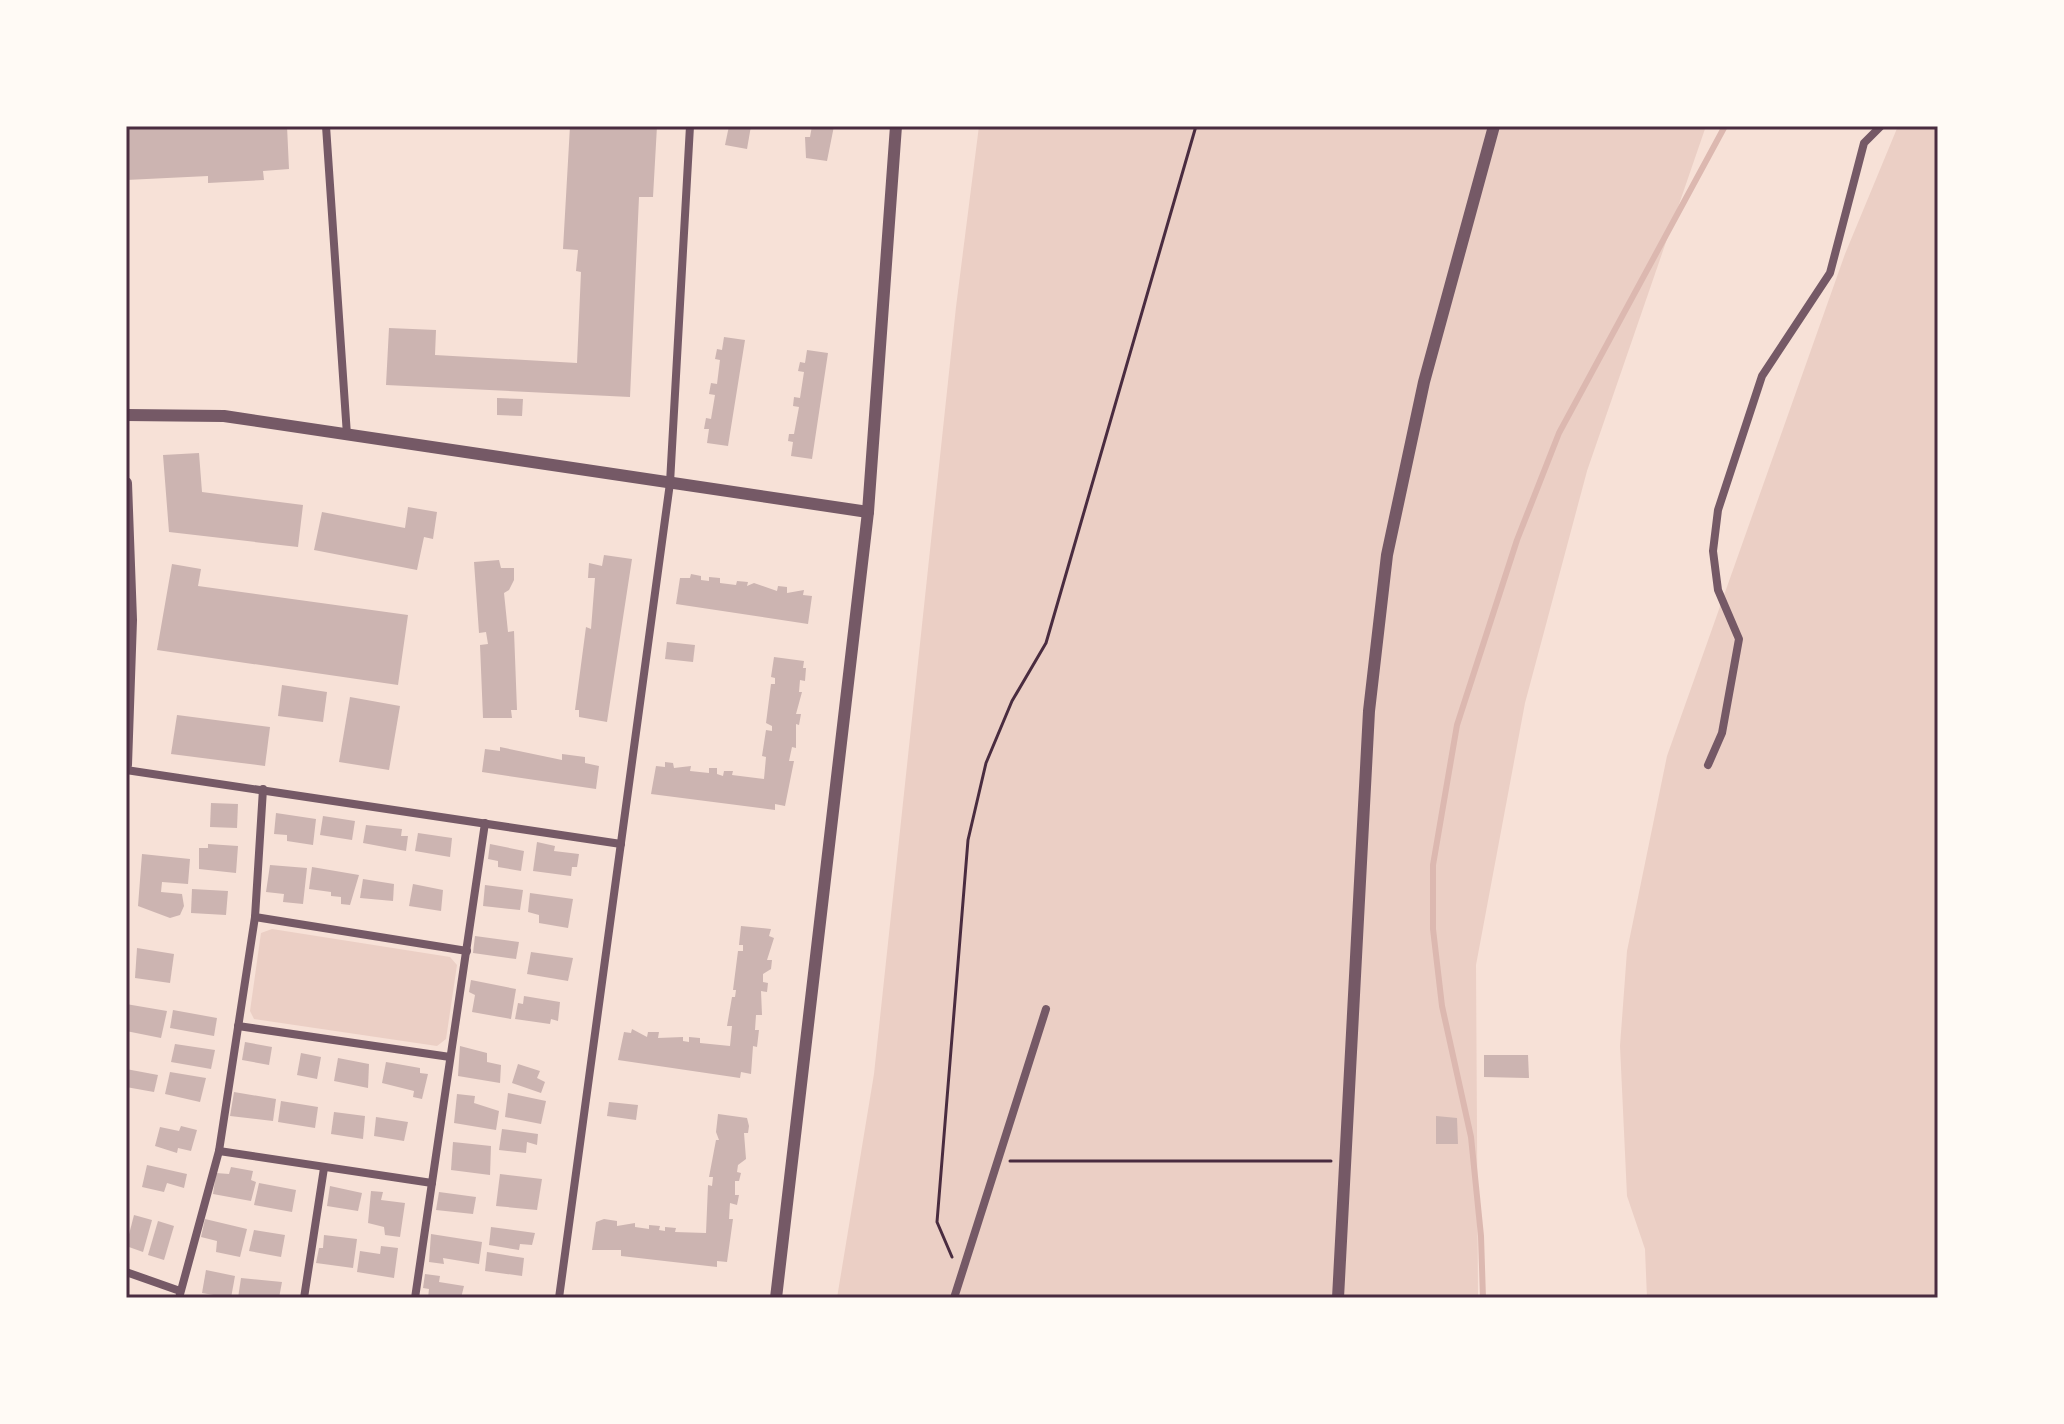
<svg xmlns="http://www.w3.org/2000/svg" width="2064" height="1424" font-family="'Zilla Slab',serif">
	<rect width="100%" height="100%" fill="#f7e1d7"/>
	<g fill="#ebcfc5">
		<polygon points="979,126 1706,126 1587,471 1525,703 1476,965 1478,1298 837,1298 874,1074 956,307"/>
		<polygon points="1898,126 1938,126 1938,1298 1647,1298 1645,1249 1627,1196 1620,1046 1627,951 1667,756 1845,254"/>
		<polygon points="272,929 450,957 457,965 446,1039 437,1046 254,1019 250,1011 261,933"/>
	</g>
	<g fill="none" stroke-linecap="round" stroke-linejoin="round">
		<polyline stroke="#dcb8b0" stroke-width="6" points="1483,1298 1481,1236 1471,1137 1442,1006 1433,929 1433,865 1457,725 1517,540 1559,433 1725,126"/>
	</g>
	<g fill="#ccb4b1">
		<polygon points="126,126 287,126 289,169 263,171 264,180 208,183 208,176 126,180"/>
		<polygon points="570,126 657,126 653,197 639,197 630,397 386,385 389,328 436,330 435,355 577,363 581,272 576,271 578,250 563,249"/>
		<polygon points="729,126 751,126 747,149 725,145"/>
		<polygon points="812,126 834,126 827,161 806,158 805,137 810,137"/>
		<polygon points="724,337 745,340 728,446 707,443 709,429 704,429 706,418 711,419 715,395 709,394 711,383 717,384 720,360 715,359 717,349 722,350"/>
		<polygon points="807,350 828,353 812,459 791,456 793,442 788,441 789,434 794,434 799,407 793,406 794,397 800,398 804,372 798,371 800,362 805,363"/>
		<polygon points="497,398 523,399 522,416 497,415"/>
		<polygon points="199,453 202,492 303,505 298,547 169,532 163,455"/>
		<polygon points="408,507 437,512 433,539 424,537 417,570 314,550 322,512 405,528"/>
		<polygon points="604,555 632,559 607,722 579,717 579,710 575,710 586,627 591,629 595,578 588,578 589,563 602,566"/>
		<polygon points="499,560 501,568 514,568 514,580 509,590 504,593 508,632 514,631 517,710 511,710 512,718 483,718 480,645 488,644 486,632 479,633 474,562"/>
		<polygon points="172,564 201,569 198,586 408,615 398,685 157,650"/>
		<polygon points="691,574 701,576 701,580 709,581 709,577 720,578 720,583 736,585 737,581 748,582 747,586 754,583 777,591 778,586 787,587 787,593 804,590 803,595 812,596 808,624 676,604 680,578 690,578"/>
		<polygon points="667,642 695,645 693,662 665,659"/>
		<polygon points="774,657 804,661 803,668 806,668 805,681 800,680 799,692 802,692 796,714 801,714 799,725 796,724 796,748 792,747 789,761 794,761 785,806 775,804 775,810 651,794 656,766 665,767 665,762 673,763 674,768 691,766 690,771 709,773 709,768 717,768 717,774 723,776 724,771 733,771 732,775 764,779 766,757 762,756 766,730 772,731 772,726 766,723 771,684 775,684 775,678 771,677"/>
		<polygon points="282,685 327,692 323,722 278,716"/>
		<polygon points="350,697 400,706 389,770 339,762"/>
		<polygon points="177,715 270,727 265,766 171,754"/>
		<polygon points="500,747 562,760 562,754 585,757 585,763 599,766 596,789 482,772 485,749 500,751"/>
		<polygon points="211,803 238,804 237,828 210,827"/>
		<polygon points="276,813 316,819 313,845 287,841 287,835 274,834"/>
		<polygon points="323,816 355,821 352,840 320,835"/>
		<polygon points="366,825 402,829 401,836 408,836 406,851 363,843"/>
		<polygon points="418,833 452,838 450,857 415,851"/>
		<polygon points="537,842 555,846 554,851 579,854 577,867 572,867 571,876 533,871"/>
		<polygon points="208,844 238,846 236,873 199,869 199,848 208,848"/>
		<polygon points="490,844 524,851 521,871 498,867 498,861 488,859"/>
		<polygon points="142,854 190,859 188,884 162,882 161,892 182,894 184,906 180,915 170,918 138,906"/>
		<polygon points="270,865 307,868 303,904 283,902 284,894 266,892"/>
		<polygon points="312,867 359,875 350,905 341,904 341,897 331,896 331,892 309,889"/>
		<polygon points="363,879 394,884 393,901 360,898"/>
		<polygon points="413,884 443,890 441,911 409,906"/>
		<polygon points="485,885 523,890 520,910 483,906"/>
		<polygon points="192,889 228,891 226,915 191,913"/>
		<polygon points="530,893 573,899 568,928 539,923 539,915 528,912"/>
		<polygon points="741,926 771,929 769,936 774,938 767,960 772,960 771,969 763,974 763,982 768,983 767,992 761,991 762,1015 756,1015 755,1030 759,1030 757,1047 753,1046 751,1074 741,1072 740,1078 618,1060 624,1032 631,1033 632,1029 647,1037 648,1032 659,1032 658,1038 683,1037 683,1041 689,1042 689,1037 700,1038 700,1043 730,1046 732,1026 727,1026 732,997 735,997 736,990 733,990 738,951 743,951 743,945 739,945"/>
		<polygon points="475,936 519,942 516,959 473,953"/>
		<polygon points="137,948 174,954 170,983 135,978"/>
		<polygon points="531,952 573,958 568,981 527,974"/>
		<polygon points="471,980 516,989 511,1019 472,1012 475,995 469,992"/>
		<polygon points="524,996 560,1002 558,1021 551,1019 550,1024 515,1019 518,1003 523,1004"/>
		<polygon points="126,1004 167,1011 161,1038 126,1031"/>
		<polygon points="173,1010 217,1018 214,1036 170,1028"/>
		<polygon points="245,1042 272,1047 269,1065 242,1060"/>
		<polygon points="175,1044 215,1050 211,1069 171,1062"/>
		<polygon points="460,1046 487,1053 487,1062 501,1065 500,1083 458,1076"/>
		<polygon points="301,1053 321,1057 317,1079 297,1075"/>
		<polygon points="1484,1055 1528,1055 1529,1078 1484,1077"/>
		<polygon points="338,1058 369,1064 368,1088 334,1081"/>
		<polygon points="386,1062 420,1068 420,1073 428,1074 422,1099 413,1097 414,1091 382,1083"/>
		<polygon points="518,1064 540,1071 537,1078 545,1082 541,1093 512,1083"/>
		<polygon points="126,1069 158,1075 154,1092 126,1087"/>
		<polygon points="170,1072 206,1078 200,1102 165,1094"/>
		<polygon points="234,1092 276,1099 273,1121 230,1116"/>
		<polygon points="508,1093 546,1101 541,1124 505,1117"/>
		<polygon points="457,1094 475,1096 474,1103 499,1111 496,1130 454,1123"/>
		<polygon points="281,1101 318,1107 315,1128 278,1122"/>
		<polygon points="609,1102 638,1105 636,1120 607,1116"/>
		<polygon points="334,1112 365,1116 363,1139 331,1134"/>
		<polygon points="718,1114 747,1118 749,1126 748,1133 744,1133 746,1159 738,1165 737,1172 741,1173 739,1181 735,1181 735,1195 739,1195 737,1205 730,1203 729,1219 733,1219 727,1262 717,1261 717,1267 621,1256 621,1250 592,1250 596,1222 604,1219 617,1221 617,1226 635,1223 635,1227 649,1229 649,1225 660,1226 659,1230 665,1231 665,1227 676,1228 675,1232 706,1233 708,1185 712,1186 713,1177 709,1177 716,1140 719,1140 716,1132"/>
		<polygon points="1436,1116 1457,1118 1458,1144 1436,1144"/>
		<polygon points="376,1117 408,1122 404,1141 374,1136"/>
		<polygon points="181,1126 197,1130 191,1151 178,1148 177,1153 155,1146 160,1127 179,1131"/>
		<polygon points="502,1129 538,1134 537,1145 527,1142 526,1153 499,1150"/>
		<polygon points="453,1142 491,1146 490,1175 451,1170"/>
		<polygon points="147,1165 187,1174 184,1188 167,1183 164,1192 142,1187"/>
		<polygon points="231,1167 253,1171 251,1180 256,1182 251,1201 213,1194 216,1173 229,1174"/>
		<polygon points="500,1174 542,1179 537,1210 496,1206"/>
		<polygon points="259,1183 296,1190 292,1212 254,1205"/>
		<polygon points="330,1186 362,1193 358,1211 327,1206"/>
		<polygon points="371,1191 383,1192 381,1200 405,1203 400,1237 385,1235 384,1227 368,1223"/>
		<polygon points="439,1192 476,1197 473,1214 436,1210"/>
		<polygon points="134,1215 152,1220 143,1252 126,1246"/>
		<polygon points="205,1219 247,1229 240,1257 216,1252 217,1241 201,1237"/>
		<polygon points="158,1221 174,1226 164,1260 148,1255"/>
		<polygon points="491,1227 535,1233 532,1245 520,1244 519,1250 489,1245"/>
		<polygon points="254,1230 285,1235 281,1257 249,1251"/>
		<polygon points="431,1234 482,1242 479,1264 443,1258 444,1264 429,1262"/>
		<polygon points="324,1235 357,1239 353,1268 316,1263 319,1248 323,1248"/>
		<polygon points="381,1246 398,1248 394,1278 357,1272 360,1251 380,1254"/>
		<polygon points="487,1252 524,1258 522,1276 485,1271"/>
		<polygon points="206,1270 235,1276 231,1298 202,1293"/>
		<polygon points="425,1274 440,1276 439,1282 464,1286 461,1298 428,1298 429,1289 423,1288"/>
		<polygon points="241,1278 282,1282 279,1298 238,1298"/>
	</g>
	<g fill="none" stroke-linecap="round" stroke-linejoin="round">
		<g stroke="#4a2c40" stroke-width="3">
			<polyline points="1010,1161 1331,1161"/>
			<polyline points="952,1257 937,1222 968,840 986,763 1012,701 1046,643 1196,126"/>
		</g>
		<g stroke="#755966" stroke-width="8">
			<polyline points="326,126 347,435"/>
			<polyline points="1708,765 1722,733 1739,639 1718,590 1713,551 1718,510 1762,376 1830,273 1864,143 1881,126"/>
			<polyline points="126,770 621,844"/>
			<polyline points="255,917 467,951"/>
			<polyline points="238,1026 450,1057"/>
			<polyline points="219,1151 432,1183"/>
			<polyline points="126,1272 180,1291"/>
			<polyline points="179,1298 219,1151 255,917 263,789"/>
			<polyline points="304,1298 324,1168"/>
			<polyline points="415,1298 485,823"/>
			<polyline points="559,1298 670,483 690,126"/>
			<polyline points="954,1298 1046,1009"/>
		</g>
		<g stroke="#755966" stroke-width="12">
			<polyline points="126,415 224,416 868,512"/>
			<polyline points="126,483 131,620 126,765"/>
			<polyline points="776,1298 868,512 896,126"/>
			<polyline points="1338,1298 1369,711 1387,555 1424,382 1494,126"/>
		</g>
	</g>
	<rect width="2064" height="1424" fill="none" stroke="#fffaf5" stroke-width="256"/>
	<rect x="128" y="128" width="1808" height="1168" fill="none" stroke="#4a2c40" stroke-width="3"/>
</svg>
